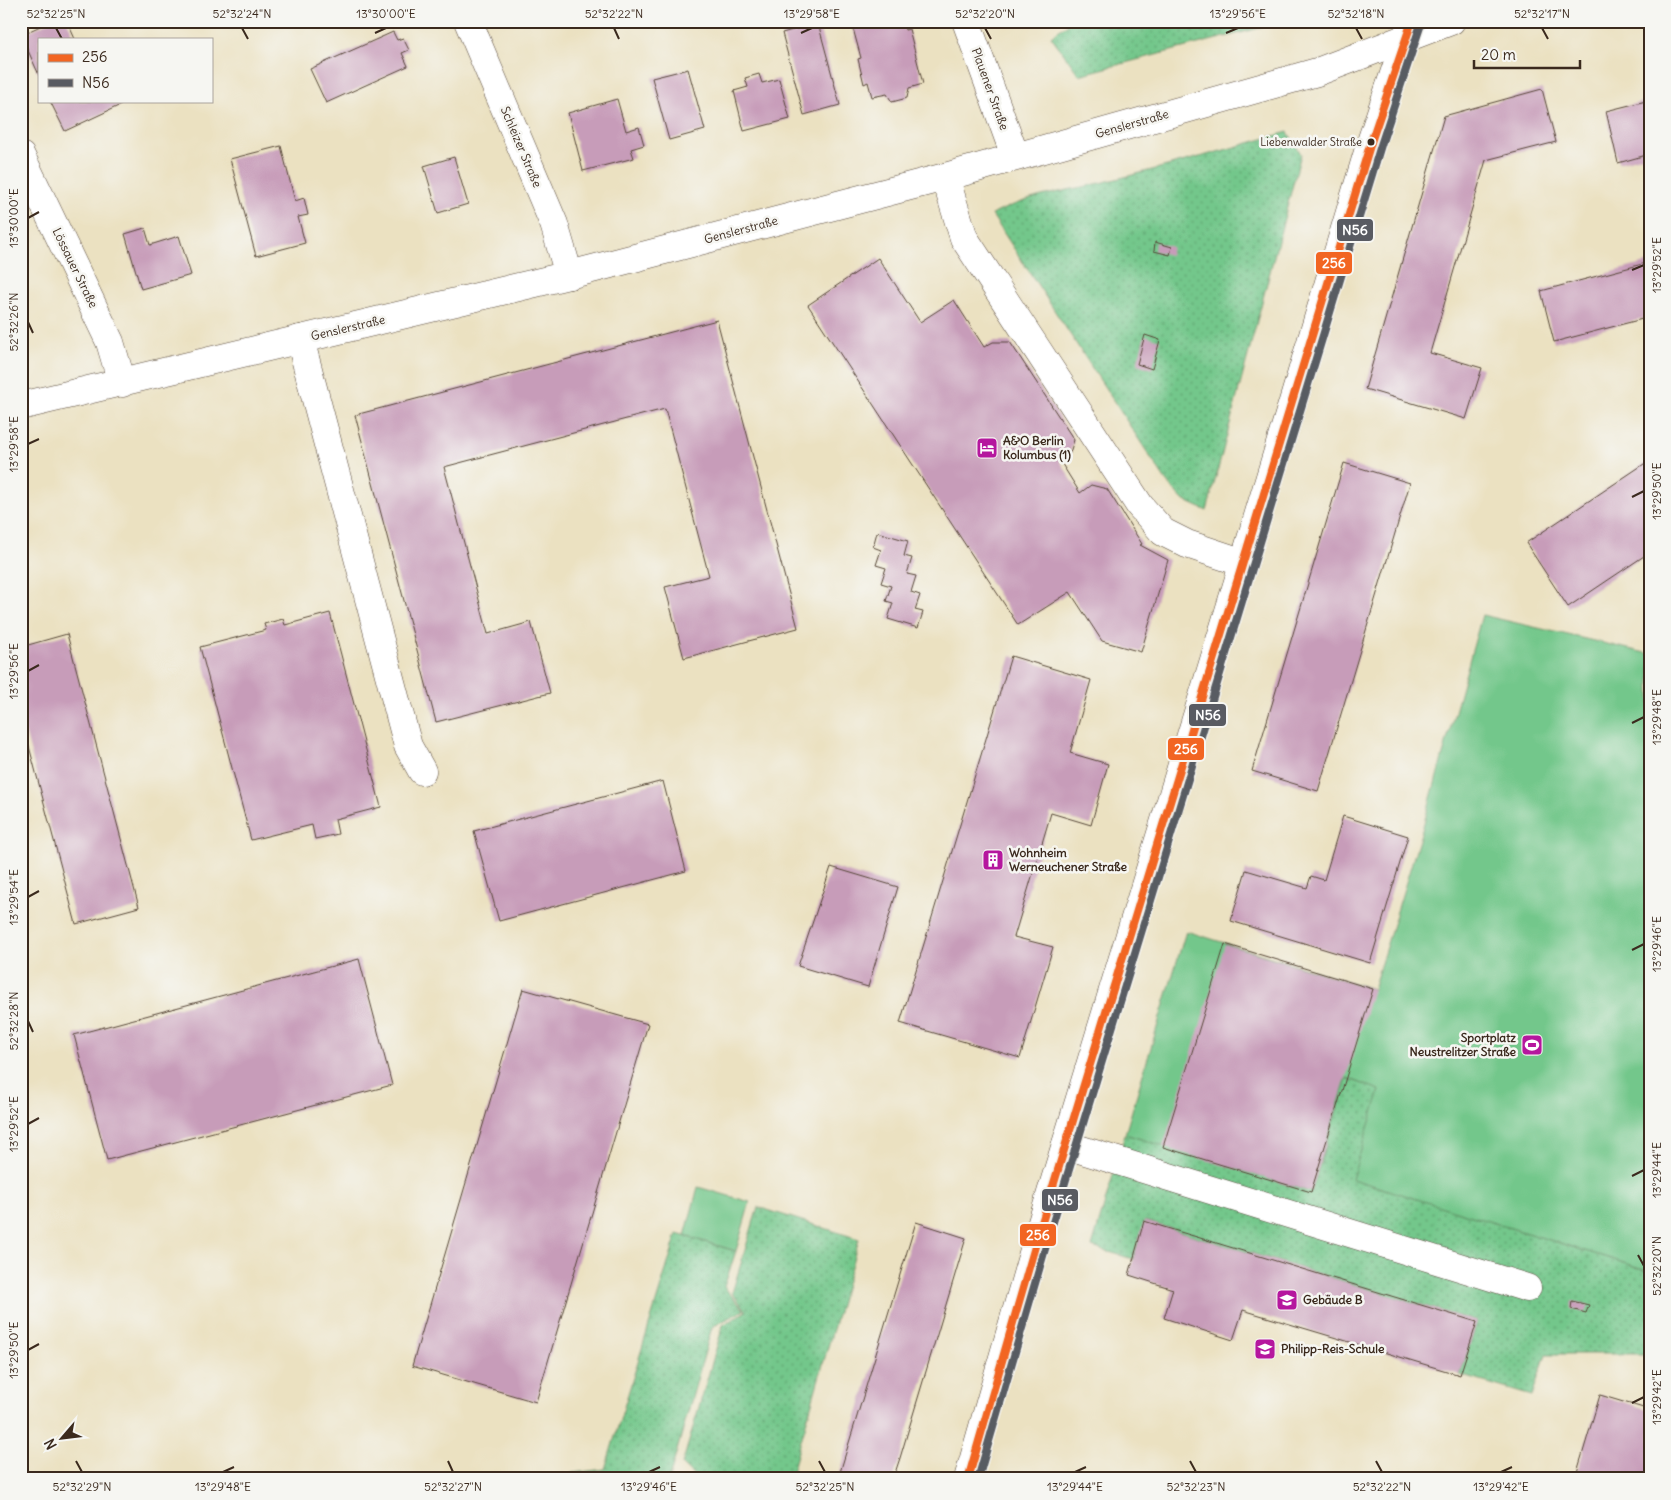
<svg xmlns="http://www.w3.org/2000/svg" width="1671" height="1500" font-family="Delius,sans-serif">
	<defs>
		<pattern id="grass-dots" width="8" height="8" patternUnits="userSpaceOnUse" patternTransform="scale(1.25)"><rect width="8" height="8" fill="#73c78b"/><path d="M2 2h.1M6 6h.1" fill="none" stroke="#60a271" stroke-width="1.8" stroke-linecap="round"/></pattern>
	</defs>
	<rect width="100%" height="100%" fill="#f6f6f2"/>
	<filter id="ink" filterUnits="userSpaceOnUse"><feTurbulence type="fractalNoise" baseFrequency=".02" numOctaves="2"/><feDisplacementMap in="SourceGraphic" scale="10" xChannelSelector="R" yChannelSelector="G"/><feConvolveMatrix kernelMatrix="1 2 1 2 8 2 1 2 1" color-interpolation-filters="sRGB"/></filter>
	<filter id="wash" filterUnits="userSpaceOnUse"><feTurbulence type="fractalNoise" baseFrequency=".0096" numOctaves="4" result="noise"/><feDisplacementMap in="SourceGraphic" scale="20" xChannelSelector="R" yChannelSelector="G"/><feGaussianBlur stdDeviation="1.12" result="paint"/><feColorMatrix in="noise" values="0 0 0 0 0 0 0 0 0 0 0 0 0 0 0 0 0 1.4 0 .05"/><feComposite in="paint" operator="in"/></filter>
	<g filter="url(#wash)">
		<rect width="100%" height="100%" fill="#ebe1c1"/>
		<g fill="url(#grass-dots)" stroke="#577854">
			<polygon points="1072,21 1286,21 1079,75 1051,36"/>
			<path d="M1288,132L1301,154L1207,511L1183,500L1166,481L992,215C1030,194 1071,191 1112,180C1171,166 1230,148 1288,132Z"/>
			<polygon points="1346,1078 1381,1090 1353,1179 1650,1271 1650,1354 1546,1354 1532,1396 1460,1375 1477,1322 1145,1221 1133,1259 1092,1247 1125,1134 1311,1192"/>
			<polygon points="758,1207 859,1239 790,1479 697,1479 682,1465 723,1325 746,1311 732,1293"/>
			<polygon points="677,1234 736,1251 724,1287 744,1310 712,1327 669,1479 522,1479 605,1469"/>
		</g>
		<g fill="#73c78b" stroke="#577854">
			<polygon points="1482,615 1650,654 1650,1271 1352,1179 1380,1090 1347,1078 1311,1192 1125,1134 1186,931 1373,989 1422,830"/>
			<polygon points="698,1187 750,1202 736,1251 685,1236"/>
		</g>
		<g id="blocks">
			<g fill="#c79cb9">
				<polygon points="51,21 67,21 75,39 39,39 39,75 21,35"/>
				<polygon points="851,21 902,21 905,30 909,29 923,84 909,88 907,98 892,102 887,94 872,97 868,82 864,84 858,59 861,58"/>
				<polygon points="818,23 840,105 804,115 782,33"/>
				<polygon points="393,32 397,40 403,38 409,50 402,53 408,66 326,103 310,69"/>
				<polygon points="688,69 705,130 669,140 652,78"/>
				<polygon points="759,74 762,83 779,79 790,119 744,131 734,91 748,87 745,78"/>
				<polygon points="1542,89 1556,142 1486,160 1430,353 1482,368 1466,419 1365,389 1444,116"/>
				<polygon points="617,99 626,131 639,127 644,145 631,149 634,158 583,171 568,113"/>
				<polygon points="1650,100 1650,154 1618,163 1606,111"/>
				<polygon points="50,101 129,101 65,131"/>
				<polygon points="281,146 295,201 304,198 308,215 298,217 305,243 256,256 230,159"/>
				<polygon points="454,157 468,204 438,213 424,166"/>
				<polygon points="145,228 150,245 179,236 191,275 141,289 125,234"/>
				<polygon points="1155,242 1172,247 1170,255 1154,251"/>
				<polygon points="878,258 920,322 954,300 984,347 993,342 1010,342 1074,440 1069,456 1060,461 1080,493 1091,485 1107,489 1142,544 1140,545 1168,560 1141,652 1102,641 1070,592 1018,625 808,305"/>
				<polygon points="1650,262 1650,317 1554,342 1541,291"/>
				<polygon points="717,320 798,628 684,658 665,587 709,576 665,409 653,412 444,467 488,634 531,622 550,693 436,722 355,415"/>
				<polygon points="1145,335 1160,340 1152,369 1137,364"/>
				<polygon points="1650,460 1650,552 1568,607 1526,543"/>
				<polygon points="1344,463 1410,483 1318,791 1252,771"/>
				<polygon points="877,532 908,541 904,556 912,558 907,574 916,576 911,592 920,595 915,610 923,612 918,628 888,619 893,603 886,601 891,586 881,583 886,568 876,565 881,550 873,547"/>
				<polygon points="330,613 381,807 335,819 338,834 315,839 312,825 251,840 200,647 266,630 264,624 283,619 285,625"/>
				<polygon points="67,634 139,907 76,924 21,716 21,647"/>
				<polygon points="1011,656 1091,680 1070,753 1108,764 1091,825 1051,813 1014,937 1053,947 1020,1058 900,1023"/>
				<polygon points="663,781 686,871 499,921 474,831"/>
				<polygon points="1343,816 1408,836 1370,963 1231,921 1246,870 1307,888 1311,876 1324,880"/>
				<polygon points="831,867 898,887 868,987 798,966"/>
				<polygon points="1225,944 1373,989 1311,1192 1163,1147"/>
				<polygon points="359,959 392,1085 107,1160 74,1035"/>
				<polygon points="523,989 648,1024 536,1402 412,1366"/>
				<polygon points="1144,1221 1477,1322 1460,1375 1243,1310 1233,1340 1164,1318 1173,1289 1129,1275"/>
				<polygon points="916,1222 966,1238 900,1458 893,1479 838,1479"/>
				<polygon points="1572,1301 1589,1305 1586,1313 1571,1309"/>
				<polygon points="1600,1395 1650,1410 1650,1469 1647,1479 1575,1479"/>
			</g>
		</g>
	</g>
	<g filter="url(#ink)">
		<use href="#blocks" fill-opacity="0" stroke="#554536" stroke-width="1"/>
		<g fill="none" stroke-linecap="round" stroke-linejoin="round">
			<g stroke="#554536" stroke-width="29">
				<g id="minor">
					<polyline points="468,21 554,224 569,275"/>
					<polyline points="966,21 1015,156"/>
					<polyline points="21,156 110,342 122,383"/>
					<polyline points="945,177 964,238 1140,506 1163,532 1187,544 1244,563"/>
					<polyline points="300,339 408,746 422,771"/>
					<polyline points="21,406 569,275 945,177 1317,72 1451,21"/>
					<polyline points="1066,1145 1527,1288"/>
					<polyline points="968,1479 1040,1229 1296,392 1371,142 1412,21"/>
				</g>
			</g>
			<use href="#minor" stroke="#fff" stroke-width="28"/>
			<g stroke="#f6f6f2" stroke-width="11">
				<polyline id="bus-1" points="968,1479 1040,1229 1371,142 1412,21"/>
			</g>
			<g stroke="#f6f6f2" stroke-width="11">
				<polyline id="bus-2" points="978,1479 1050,1232 1381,145 1421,24"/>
			</g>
			<use href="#bus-1" stroke="#f26522" stroke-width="8"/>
			<use href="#bus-2" stroke="#595b62" stroke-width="8"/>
		</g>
	</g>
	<path fill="none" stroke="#3b2a1e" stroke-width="2" d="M56,28L62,39M242,28L248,39M614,28L619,39M985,28L991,39M1356,28L1362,39M1542,28L1548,39M375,33L386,28M801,33L812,28M1226,33L1238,28M28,218L39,212M1632,270L1644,265M28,322L33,333M28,444L39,439M1632,497L1644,491M28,671L39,665M1632,723L1644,717M28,897L39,891M1632,950L1644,944M28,1021L33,1032M28,1124L39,1118M1632,1176L1644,1170M1638,1255L1644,1266M28,1350L39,1344M1632,1403L1644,1397M76,1461L82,1472M448,1461L453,1472M819,1461L825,1472M1190,1461L1196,1472M1376,1461L1382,1472M223,1472L234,1467M649,1472L660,1467M1075,1472L1086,1467M1501,1472L1512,1467"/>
	<defs>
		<g id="hotel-square" transform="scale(1.125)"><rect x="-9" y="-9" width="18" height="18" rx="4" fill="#b5179e" stroke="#f6f6f2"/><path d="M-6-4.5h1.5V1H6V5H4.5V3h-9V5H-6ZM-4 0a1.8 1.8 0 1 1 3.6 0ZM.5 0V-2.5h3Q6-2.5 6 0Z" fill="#fff"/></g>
		<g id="building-square" transform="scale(1.125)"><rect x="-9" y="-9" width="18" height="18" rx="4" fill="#b5179e" stroke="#f6f6f2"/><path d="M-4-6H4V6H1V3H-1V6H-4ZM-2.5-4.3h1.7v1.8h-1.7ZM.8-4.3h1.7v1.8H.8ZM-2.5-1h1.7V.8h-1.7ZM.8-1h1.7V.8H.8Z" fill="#fff"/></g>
		<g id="stadium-square" transform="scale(1.125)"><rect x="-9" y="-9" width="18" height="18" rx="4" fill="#b5179e" stroke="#f6f6f2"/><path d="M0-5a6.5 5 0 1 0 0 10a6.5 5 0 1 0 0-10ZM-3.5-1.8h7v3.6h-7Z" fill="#fff"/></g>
		<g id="school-square" transform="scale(1.125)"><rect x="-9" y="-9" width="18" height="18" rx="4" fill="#b5179e" stroke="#f6f6f2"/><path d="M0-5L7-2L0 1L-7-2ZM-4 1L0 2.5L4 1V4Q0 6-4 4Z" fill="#fff"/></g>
	</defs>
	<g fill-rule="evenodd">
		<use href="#hotel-square" x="987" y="448"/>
		<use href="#building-square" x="993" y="860"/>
		<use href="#stadium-square" x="1532" y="1045"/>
		<use href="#school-square" x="1287" y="1300"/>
		<use href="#school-square" x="1265" y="1349"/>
	</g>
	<circle fill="#3b2a1e" stroke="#f6f6f2" stroke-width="2" cx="1371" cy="142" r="4.5"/>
	<g text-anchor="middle" stroke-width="5" stroke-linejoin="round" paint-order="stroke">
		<g font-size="11" fill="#3b2a1e" stroke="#f6f6f2" text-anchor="end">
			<text x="1362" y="146">Liebenwalder Straße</text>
		</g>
		<g font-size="12" fill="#3b2a1e" stroke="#f6f6f2">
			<text transform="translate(990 89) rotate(70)" y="4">Plauener Straße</text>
			<text transform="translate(1132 124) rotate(-16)" y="4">Genslerstraße</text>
			<text transform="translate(521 147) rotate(67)" y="4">Schleizer Straße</text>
			<text transform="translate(741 230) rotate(-15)" y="4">Genslerstraße</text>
			<text transform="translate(75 268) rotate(64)" y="4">Lössauer Straße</text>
			<text transform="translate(348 328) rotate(-13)" y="4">Genslerstraße</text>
		</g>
		<g font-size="12" font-weight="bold" fill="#3b2a1e" stroke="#f6f6f2" text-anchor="start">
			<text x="1003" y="445">A&amp;O Berlin<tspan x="1003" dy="14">Kolumbus (1)</tspan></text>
			<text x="1009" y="857">Wohnheim<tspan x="1009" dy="14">Werneuchener Straße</tspan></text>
			<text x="1516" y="1042" text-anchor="end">Sportplatz<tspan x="1516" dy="14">Neustrelitzer Straße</tspan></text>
			<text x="1303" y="1304">Gebäude B</text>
			<text x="1281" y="1353">Philipp-Reis-Schule</text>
		</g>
	</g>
	<g stroke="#f6f6f2" stroke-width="2">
		<rect x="1336" y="218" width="38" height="24" rx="5" fill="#595b62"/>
		<rect x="1315" y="251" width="38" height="24" rx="5" fill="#f26522"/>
		<rect x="1188" y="703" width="39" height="24" rx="5" fill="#595b62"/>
		<rect x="1167" y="737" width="38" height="24" rx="5" fill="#f26522"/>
		<rect x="1041" y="1188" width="38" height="24" rx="5" fill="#595b62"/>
		<rect x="1019" y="1223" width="38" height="24" rx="5" fill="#f26522"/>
	</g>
	<g font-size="14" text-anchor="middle" font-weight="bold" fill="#fff">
		<text x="1355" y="235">N56</text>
		<text x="1334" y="268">256</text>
		<text x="1208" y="720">N56</text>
		<text x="1186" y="754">256</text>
		<text x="1060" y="1205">N56</text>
		<text x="1038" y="1240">256</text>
	</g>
	<rect width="1671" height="1500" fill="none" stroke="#f6f6f2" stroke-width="55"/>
	<rect x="38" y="38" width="175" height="65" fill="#f6f6f2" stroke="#aba49d"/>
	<rect x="48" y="54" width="25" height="8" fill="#f26522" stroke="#aba49d"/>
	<text x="82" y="62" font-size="15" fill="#3b2a1e">256</text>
	<rect x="48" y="79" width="25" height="8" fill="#595b62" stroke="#aba49d"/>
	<text x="82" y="88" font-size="15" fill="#3b2a1e">N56</text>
	<g transform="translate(62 1438) rotate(242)" stroke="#f6f6f2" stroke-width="4" paint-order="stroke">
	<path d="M0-4L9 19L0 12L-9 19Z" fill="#3b2a1e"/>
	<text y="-8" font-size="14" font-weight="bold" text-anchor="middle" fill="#3b2a1e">N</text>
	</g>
	<path d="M1474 60v8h106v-8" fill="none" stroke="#3b2a1e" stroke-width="2.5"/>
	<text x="1481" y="60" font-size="15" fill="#3b2a1e" stroke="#f6f6f2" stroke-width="4" paint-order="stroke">20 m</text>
	<rect x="28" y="28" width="1616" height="1444" fill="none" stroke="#3b2a1e" stroke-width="2"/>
	<g font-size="12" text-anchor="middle" fill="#3b2a1e">
		<text x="56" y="18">52°32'25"N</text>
		<text x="242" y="18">52°32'24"N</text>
		<text x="386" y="18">13°30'00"E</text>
		<text x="614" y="18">52°32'22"N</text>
		<text x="812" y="18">13°29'58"E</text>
		<text x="985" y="18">52°32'20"N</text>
		<text x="1238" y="18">13°29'56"E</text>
		<text x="1356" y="18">52°32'18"N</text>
		<text x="1542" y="18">52°32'17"N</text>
		<text transform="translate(14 218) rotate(-90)" y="4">13°30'00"E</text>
		<text transform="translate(1657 265) rotate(-90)" y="4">13°29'52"E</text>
		<text transform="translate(14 322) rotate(-90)" y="4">52°32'26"N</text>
		<text transform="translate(14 444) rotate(-90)" y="4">13°29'58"E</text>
		<text transform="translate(1657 491) rotate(-90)" y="4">13°29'50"E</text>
		<text transform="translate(14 671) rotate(-90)" y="4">13°29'56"E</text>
		<text transform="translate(1657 717) rotate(-90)" y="4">13°29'48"E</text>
		<text transform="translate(14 897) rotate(-90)" y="4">13°29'54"E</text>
		<text transform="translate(1657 944) rotate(-90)" y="4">13°29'46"E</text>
		<text transform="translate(14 1021) rotate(-90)" y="4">52°32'28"N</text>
		<text transform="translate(14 1124) rotate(-90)" y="4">13°29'52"E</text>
		<text transform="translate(1657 1170) rotate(-90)" y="4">13°29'44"E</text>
		<text transform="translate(1657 1266) rotate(-90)" y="4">52°32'20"N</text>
		<text transform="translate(14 1350) rotate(-90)" y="4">13°29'50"E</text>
		<text transform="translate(1657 1397) rotate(-90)" y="4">13°29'42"E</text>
		<text x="82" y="1491">52°32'29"N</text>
		<text x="223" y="1491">13°29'48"E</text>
		<text x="453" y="1491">52°32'27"N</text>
		<text x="649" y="1491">13°29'46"E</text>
		<text x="825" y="1491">52°32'25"N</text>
		<text x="1075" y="1491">13°29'44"E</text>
		<text x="1196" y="1491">52°32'23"N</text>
		<text x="1382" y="1491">52°32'22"N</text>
		<text x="1501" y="1491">13°29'42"E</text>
	</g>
</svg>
